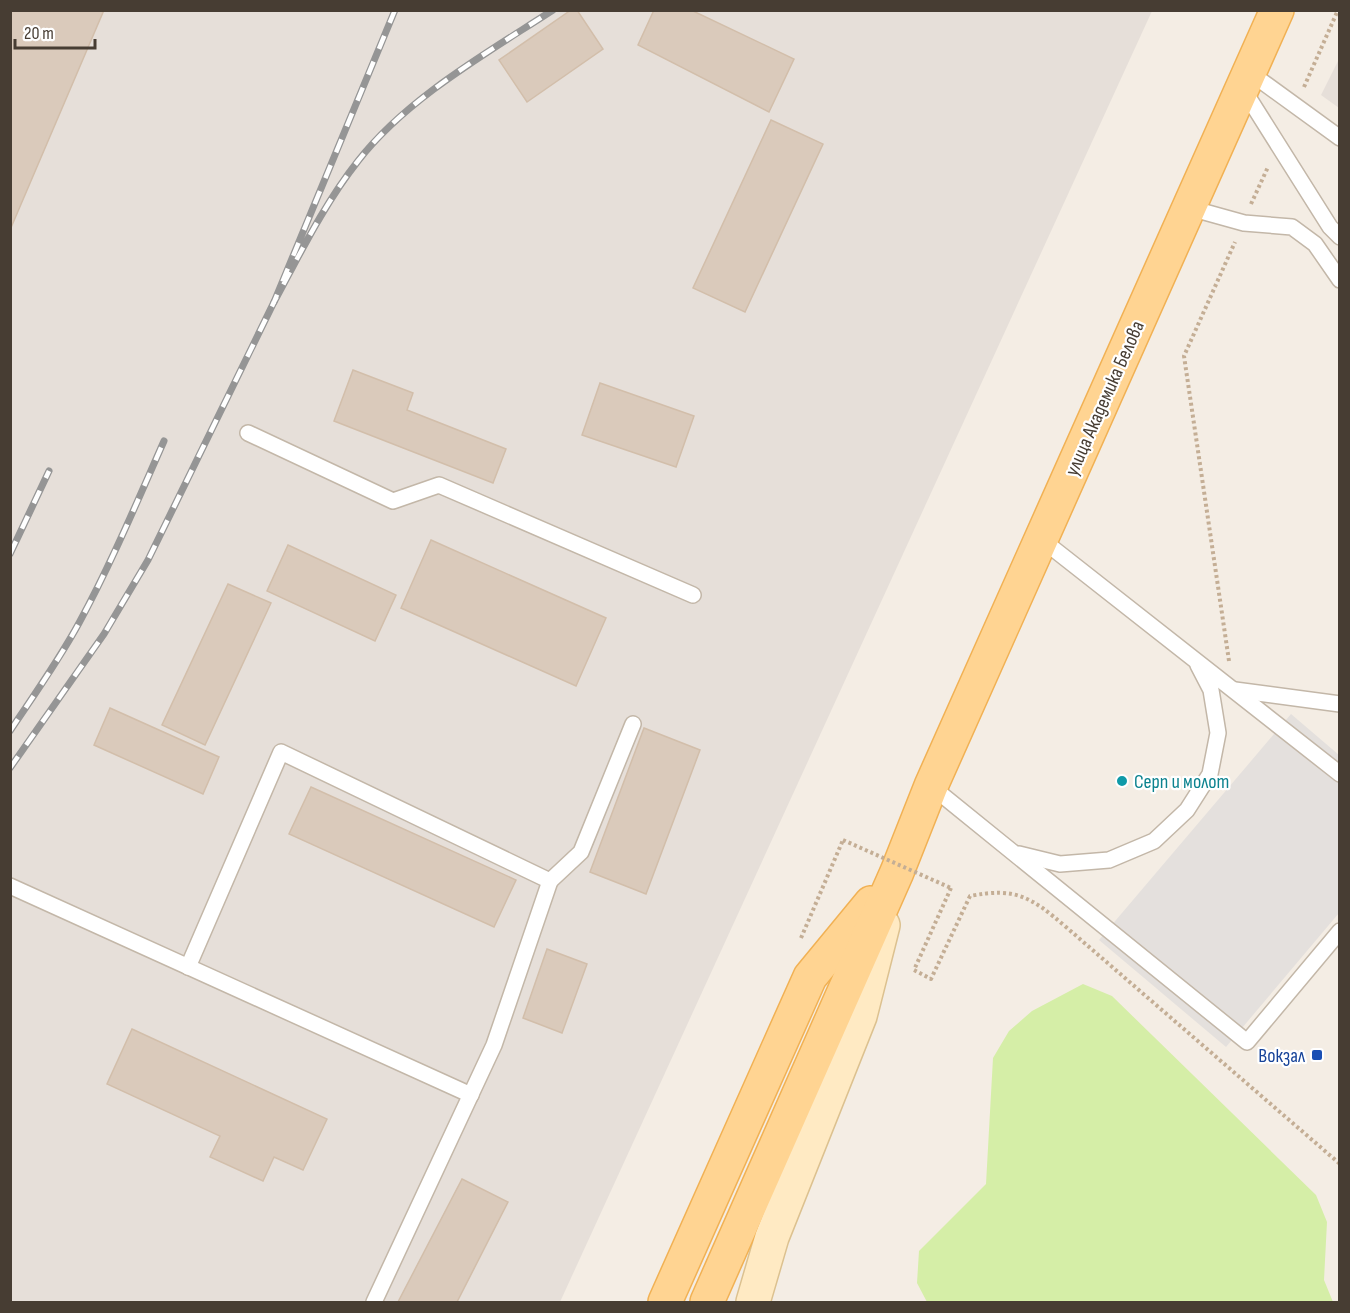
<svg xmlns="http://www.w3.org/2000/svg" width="1350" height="1313" font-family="'Sofia Sans Condensed',sans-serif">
	<rect width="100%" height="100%" fill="#f4ede4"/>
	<g fill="#e6dfd9">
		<polygon points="10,11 1152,11 560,1302 11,1302"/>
		<polygon points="1339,59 1340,108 1339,108 1321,95"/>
	</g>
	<polygon fill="#d5eea7" points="1083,984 1112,996 1316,1195 1327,1222 1324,1280 1333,1302 927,1302 917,1283 919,1251 986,1184 993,1058 1009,1031 1032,1011"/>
	<polygon fill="#e4e0dd" points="1291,714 1339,755 1339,913 1226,1047 1099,940"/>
	<g fill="#dacabb" stroke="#d2beaa" stroke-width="1.5">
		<polygon points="10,10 104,10 10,230"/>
		<polygon points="571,10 577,10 603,49 527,102 499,60"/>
		<polygon points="654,10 691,10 794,59 769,112 638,45"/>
		<polygon points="771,120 823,144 745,312 693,288"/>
		<polygon points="353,370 413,393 407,410 506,449 493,483 334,421"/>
		<polygon points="600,383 694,416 676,467 582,435"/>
		<polygon points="431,540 606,618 576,686 401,608"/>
		<polygon points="288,545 396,595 375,641 267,591"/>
		<polygon points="228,584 271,603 205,745 162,725"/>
		<polygon points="110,708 219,757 203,794 94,745"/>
		<polygon points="644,728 700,750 646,894 590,872"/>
		<polygon points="311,787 516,880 494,927 289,834"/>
		<polygon points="547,949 587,964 562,1033 523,1018"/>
		<polygon points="132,1029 327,1119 303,1170 274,1157 263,1181 210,1157 220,1136 107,1084"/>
		<polygon points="462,1179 508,1202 457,1302 398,1302"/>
	</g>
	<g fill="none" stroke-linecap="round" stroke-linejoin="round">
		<g stroke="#c3b7a8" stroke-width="18">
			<g id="service">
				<polyline points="1249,72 1340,138"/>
				<polyline points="1243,89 1330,227 1340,237"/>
				<polyline points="1190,208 1244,223 1292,227 1315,244 1340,280"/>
				<polyline points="248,433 393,501 439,485 693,595"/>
				<polyline points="1041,539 1340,774"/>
				<polyline points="1235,690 1340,704"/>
				<polyline points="931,786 1247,1042 1340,931"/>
				<polyline points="1019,854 1060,864 1109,860 1154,841 1187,810 1210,774 1218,733 1211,690 1198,665"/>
				<polyline points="550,881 581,852 633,724"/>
				<polyline points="10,886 471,1095"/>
				<polyline points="188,967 281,752 550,881 494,1045 374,1302"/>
			</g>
		</g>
		<g stroke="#dcc18f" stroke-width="36">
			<polyline id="secondary" points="753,1302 772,1237 860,1016 883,925"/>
		</g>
		<g stroke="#f1b154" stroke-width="36">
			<g id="primary">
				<polyline points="665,1302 810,977 871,903"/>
				<polyline points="707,1302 897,872 931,786 1277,10"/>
			</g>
		</g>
		<g stroke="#c4ae95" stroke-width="4" stroke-dasharray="3 3" stroke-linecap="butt">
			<polyline points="1304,87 1338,10"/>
			<polyline points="1251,204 1268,167"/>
			<polyline points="1229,661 1184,356 1235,242"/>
			<path d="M951,888L914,970L931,979L970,896C1016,887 1031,897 1066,927L1340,1164"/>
			<polyline points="801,938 843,840"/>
		</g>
		<use href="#service" stroke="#fff" stroke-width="15"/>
		<use href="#secondary" stroke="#ffeac3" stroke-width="33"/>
		<use href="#primary" stroke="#ffd492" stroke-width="33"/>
		<g stroke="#959595" stroke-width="7">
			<g id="rail">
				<path d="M395,10L274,302C300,254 324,204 358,161C407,98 487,53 553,10"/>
				<polyline points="10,554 49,471"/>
				<path d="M10,731C34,695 59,660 79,623C111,564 137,502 164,441"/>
				<polyline points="10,768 104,634 148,560 274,302"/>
			</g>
		</g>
		<use href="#rail" stroke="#fff" stroke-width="4.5" stroke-dasharray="14" stroke-linecap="butt"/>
		<polyline stroke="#c4ae95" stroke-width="4" stroke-dasharray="3 3" stroke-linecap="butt" points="843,840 951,888"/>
	</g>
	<circle fill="#0f9aa8" stroke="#fff" stroke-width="2" cx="1122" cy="781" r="6"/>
	<rect fill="#1a4fb4" stroke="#fff" stroke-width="2" x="1311" y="1049" width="12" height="12" rx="3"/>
	<g text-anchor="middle" stroke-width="4.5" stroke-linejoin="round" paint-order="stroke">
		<g font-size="20" fill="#473d33" stroke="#fff">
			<text transform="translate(1104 398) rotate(-66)" y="7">улица Академика Белова</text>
		</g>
		<g font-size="20" fill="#0d838f" stroke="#fff" text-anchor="start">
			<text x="1134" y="788">Серп и молот</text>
		</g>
		<g font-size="20" fill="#164399" stroke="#fff" text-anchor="end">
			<text x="1305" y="1062">Вокзал</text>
		</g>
	</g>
	<rect width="1350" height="1313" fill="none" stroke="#473d33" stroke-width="24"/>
	<path d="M15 39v9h80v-9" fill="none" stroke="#473d33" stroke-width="3"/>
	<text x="24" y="39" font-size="18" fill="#473d33" stroke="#ffffff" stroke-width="4.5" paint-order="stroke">20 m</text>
</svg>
